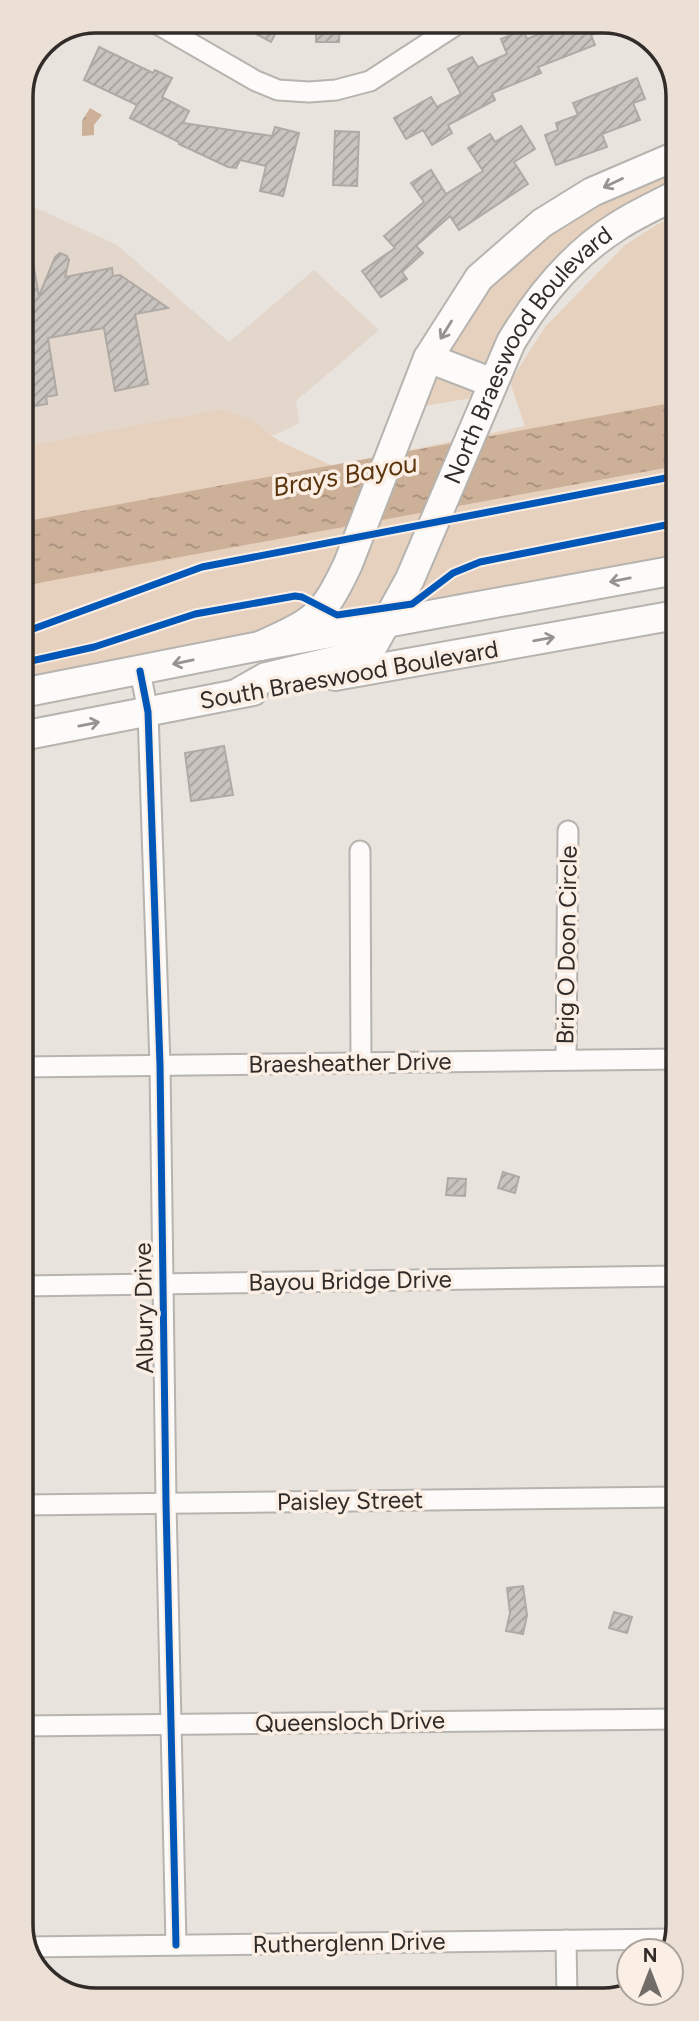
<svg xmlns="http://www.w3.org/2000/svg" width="699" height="2021" font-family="Figtree,sans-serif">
	<defs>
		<pattern id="water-ripples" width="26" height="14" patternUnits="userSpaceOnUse" patternTransform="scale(1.75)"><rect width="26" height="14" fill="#cdb098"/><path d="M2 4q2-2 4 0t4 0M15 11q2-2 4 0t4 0" fill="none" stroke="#a78f7c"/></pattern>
		<pattern id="building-hatch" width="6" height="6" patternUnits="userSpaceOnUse" patternTransform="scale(1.75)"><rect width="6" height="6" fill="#c9c4bf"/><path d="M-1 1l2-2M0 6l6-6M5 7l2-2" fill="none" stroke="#a49f9b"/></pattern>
	</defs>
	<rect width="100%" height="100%" fill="#e9e3dd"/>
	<polygon fill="#e3d6cb" points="21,201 117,245 229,342 314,270 379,330 296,401 299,423 275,435 203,434 22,467"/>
	<g fill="#e6d1bf">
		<polygon points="676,168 675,187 638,204 486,367 447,353 479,300 508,268 560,222"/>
		<polygon points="676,216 676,559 22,677 22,447 223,409 253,421 279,441 333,466 525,426 510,382 545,327 625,245 658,224"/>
		<polygon points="436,374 475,389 472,398 424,406"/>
	</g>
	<g fill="url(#water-ripples)">
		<polygon points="90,108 102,115 94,125 94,135 82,136 82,121"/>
		<polygon points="676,402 676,466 22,586 22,522"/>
	</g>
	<g fill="url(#building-hatch)" stroke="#afaaa5" stroke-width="2">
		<polygon points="232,21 282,21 271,42"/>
		<polygon points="316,21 340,21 339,42 316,42"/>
		<polygon points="571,21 608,21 621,27 591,35 595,45 538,67 541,73 492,93 495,100 448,125 452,133 432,145 423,130 406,139 394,118 431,97 437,107 461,94 448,69 472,57 478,67 507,54 501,39 523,30 527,39"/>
		<polygon points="99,47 153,73 155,70 172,78 162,97 189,111 183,123 272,136 275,127 299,133 283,196 260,191 266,166 240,160 236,168 228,167 179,144 179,142 130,118 137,105 84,80"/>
		<polygon points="637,78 645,99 633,103 640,120 602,134 607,147 556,165 545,135 558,130 556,123 578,115 573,103"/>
		<polygon points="521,126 535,149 514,162 528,184 459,230 450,216 416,246 423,253 402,272 407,279 381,297 362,271 395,248 384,236 424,202 411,183 431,170 446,194 483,171 468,148 490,134 495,142"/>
		<polygon points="335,131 359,132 357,186 333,185"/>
		<polygon points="28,235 39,296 55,257 60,253 67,256 69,260 65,277 112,268 113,276 120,275 168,308 135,314 148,384 115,391 104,328 48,338 57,395 46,397 47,404 22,408 21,236"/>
		<polygon points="224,746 233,795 191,801 185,753"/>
		<polygon points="503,1172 519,1177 515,1193 498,1188"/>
		<polygon points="448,1178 466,1179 465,1196 446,1195"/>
		<polygon points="523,1586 527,1615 523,1634 506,1631 510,1613 507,1588"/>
		<polygon points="614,1612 632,1617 627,1633 609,1628"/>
	</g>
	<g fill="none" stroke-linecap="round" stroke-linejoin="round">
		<g stroke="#b7b3ae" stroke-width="23">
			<g id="street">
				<polyline points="152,21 256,81 278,90 309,92 336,90 370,81 462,21"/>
				<polyline points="140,671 148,712 160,1065 166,1503 176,1945"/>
				<polyline points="360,851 361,1062"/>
				<polyline points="566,1060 568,831"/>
				<polyline points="22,1067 677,1059"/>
				<polyline points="23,1286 677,1276"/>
				<polyline points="23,1505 677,1497"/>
				<polyline points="23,1726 678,1719"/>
				<polyline points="566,1940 567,1998"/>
				<polyline points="26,1947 673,1939"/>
			</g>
		</g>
		<g stroke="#b7b3ae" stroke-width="32">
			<g id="secondary">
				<polyline points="428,358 493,383"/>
				<path d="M260,646C314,621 322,619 348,564L428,358L479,278L542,223L592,192L676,156"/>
				<polyline points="335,676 676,615"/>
				<polyline points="22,693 260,646 676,570"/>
				<path id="s1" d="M236,694L266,677L350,657L374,644L410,579L511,342C538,297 573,254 618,226C636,214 657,205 676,195"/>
				<polyline points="22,736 253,691"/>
			</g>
		</g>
		<use href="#street" stroke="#fcfbfa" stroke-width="19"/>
		<use href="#secondary" stroke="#fcfbfa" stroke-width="28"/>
		<g stroke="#fbefe5" stroke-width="11">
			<g id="cycleway">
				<polyline points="22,633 202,567 676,476"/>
				<polyline points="22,663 94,647 195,614 295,596 302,597 337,615 412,604 453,573 480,562 676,523"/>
				<polyline points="140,671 148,712 160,1065 166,1503 176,1945"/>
			</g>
		</g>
		<use href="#cycleway" stroke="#0057b8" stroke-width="7"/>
	</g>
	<defs><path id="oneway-shaft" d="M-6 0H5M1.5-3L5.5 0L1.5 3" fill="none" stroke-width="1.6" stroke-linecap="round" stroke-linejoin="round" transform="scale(1.75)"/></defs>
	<g stroke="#969492">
		<use href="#oneway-shaft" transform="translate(613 183) rotate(155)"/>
		<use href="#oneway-shaft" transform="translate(446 330) rotate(122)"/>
		<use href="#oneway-shaft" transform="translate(620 580) rotate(169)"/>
		<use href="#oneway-shaft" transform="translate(544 639) rotate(-10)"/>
		<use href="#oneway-shaft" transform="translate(183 662) rotate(168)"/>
		<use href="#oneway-shaft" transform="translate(89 724) rotate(-11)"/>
	</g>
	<g text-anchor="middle" stroke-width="7" stroke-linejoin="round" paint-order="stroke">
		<g font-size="24" fill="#312c29" stroke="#fbefe5">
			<text dy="8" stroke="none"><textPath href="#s1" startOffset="478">North Braeswood Boulevard</textPath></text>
			<text transform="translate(349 675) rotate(-10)" y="8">South Braeswood Boulevard</text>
			<text transform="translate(567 945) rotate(-89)" y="8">Brig O Doon Circle</text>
			<text transform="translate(350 1063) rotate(-1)" y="8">Braesheather Drive</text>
			<text transform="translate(350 1281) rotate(-1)" y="8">Bayou Bridge Drive</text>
			<text transform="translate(144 1308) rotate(-91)" y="8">Albury Drive</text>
			<text transform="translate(350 1501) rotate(-1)" y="8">Paisley Street</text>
			<text transform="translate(350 1722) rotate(-1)" y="8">Queensloch Drive</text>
			<text transform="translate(349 1943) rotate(-1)" y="8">Rutherglenn Drive</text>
		</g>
		<g font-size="26" font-style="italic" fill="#5a340c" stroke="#fbefe5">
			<text transform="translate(345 475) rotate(-10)" y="9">Brays Bayou</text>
		</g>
	</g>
	<path d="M0 0H699V2021H0ZM96 33H603A63 63 0 0 1 666 96V1925A63 63 0 0 1 603 1988H96A63 63 0 0 1 33 1925V96A63 63 0 0 1 96 33Z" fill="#ebdfd6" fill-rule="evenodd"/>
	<path fill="none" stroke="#312c29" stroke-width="3.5" d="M96 33H603A63 63 0 0 1 666 96V1925A63 63 0 0 1 603 1988H96A63 63 0 0 1 33 1925V96A63 63 0 0 1 96 33Z"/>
	<g transform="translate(650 1972)"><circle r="33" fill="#fbefe5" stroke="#aaa19a" stroke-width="2"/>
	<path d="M0-5L12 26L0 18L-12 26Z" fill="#716c68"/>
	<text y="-10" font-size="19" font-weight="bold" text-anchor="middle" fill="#312c29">N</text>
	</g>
</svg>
